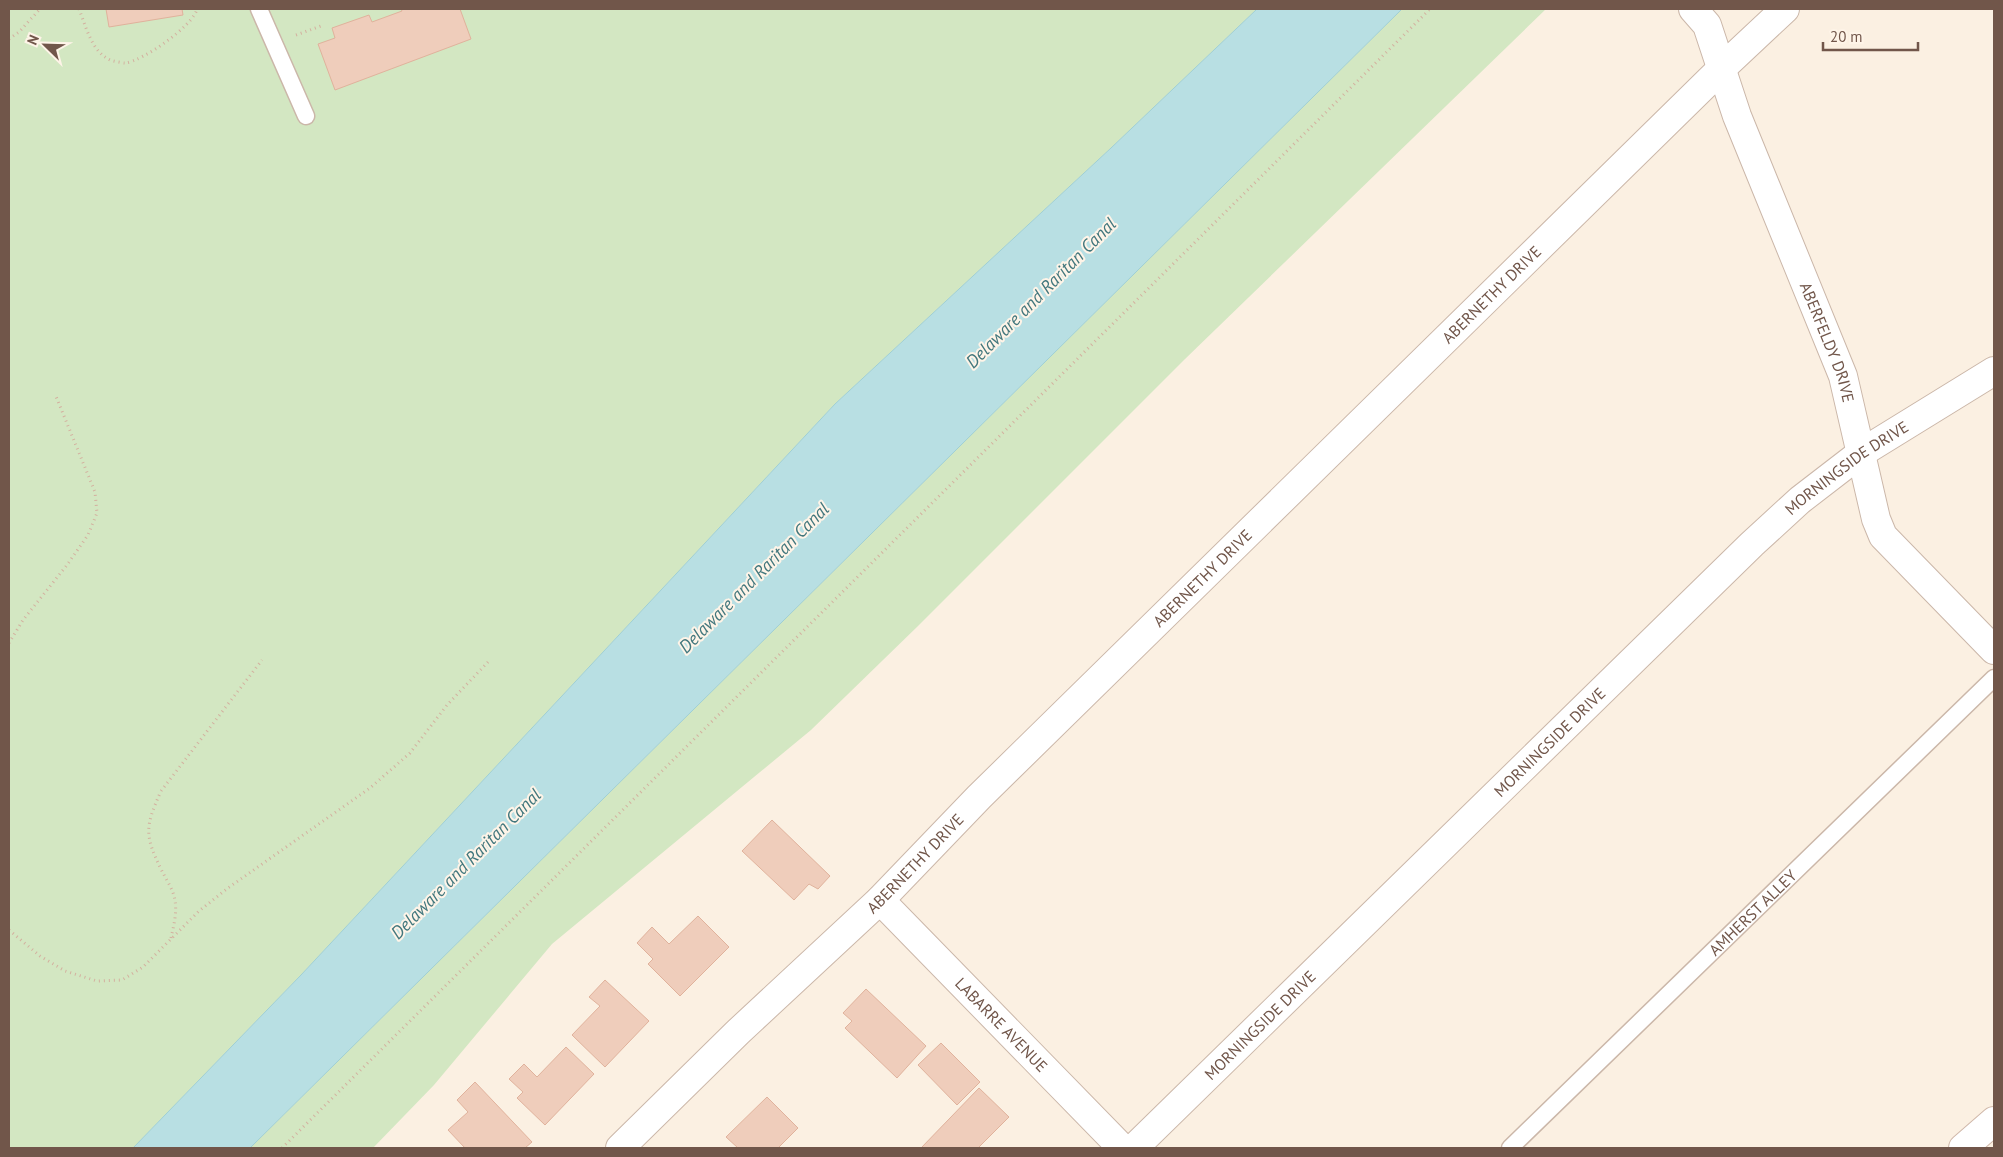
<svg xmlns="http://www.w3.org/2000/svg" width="2003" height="1157" font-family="'PT Sans',sans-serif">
	<rect width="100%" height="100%" fill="#fbf0e2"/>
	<g fill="#d3e7c2">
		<polygon points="9,9 1257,9 1111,148 835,404 301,975 133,1148 9,1148"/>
		<polygon points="1402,9 1546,9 1185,359 918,626 811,730 552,944 434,1085 373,1148 250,1148"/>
	</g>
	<polygon fill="#b8dfe3" stroke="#9fcfd4" points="1257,9 1402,9 250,1148 133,1148 301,975 835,404 1111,148"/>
	<g fill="#efcdbb" stroke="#e0b29c">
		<polygon points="106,9 182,9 183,15 109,27"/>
		<polygon points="401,9 460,9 471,39 335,90 318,44 335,38 332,28 369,15 372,22 402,11"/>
		<polygon points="772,820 830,876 818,889 809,884 794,900 742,851"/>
		<polygon points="698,916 729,947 680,996 648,964 653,959 637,943 652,927 669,944"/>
		<polygon points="605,980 649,1021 605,1067 572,1035 600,1006 589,997"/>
		<polygon points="866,989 926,1046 897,1078 845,1028 852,1021 843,1013"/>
		<polygon points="941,1043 980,1082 957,1105 918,1065"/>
		<polygon points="566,1047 594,1074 545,1125 517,1098 523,1092 509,1079 524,1064 537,1077"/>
		<polygon points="475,1082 532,1142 525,1148 465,1148 448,1130 468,1112 457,1100"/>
		<polygon points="979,1088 1009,1117 978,1148 921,1148"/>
		<polygon points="767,1097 798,1128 778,1148 738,1148 726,1137"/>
	</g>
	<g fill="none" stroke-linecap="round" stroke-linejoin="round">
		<g stroke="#cbb7a9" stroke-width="19">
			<g id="lane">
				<polyline points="259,9 306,116"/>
				<path id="s1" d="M1510,1148L1994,678"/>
			</g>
		</g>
		<g stroke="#cbb7a9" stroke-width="30">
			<g id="street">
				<path id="s2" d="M1693,9L1707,25L1737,116L1843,376L1876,519L1883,536L1994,650"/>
				<path id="s3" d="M880,900L1122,1148"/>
				<path id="s4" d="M620,1148L738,1032L880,900L979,797L1722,68L1785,9"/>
				<path id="s5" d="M1134,1148L1752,544L1800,500L1861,453L1994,371"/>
			</g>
		</g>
		<g stroke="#d0b8aa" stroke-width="30">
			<polyline id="secondary" points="1963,1148 1994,1121"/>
		</g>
		<g stroke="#d3b09f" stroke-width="3" stroke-dasharray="1 4" stroke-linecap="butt">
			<path d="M79,9C86,26 91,51 110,60C113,61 122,63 125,63C143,61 193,26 197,9"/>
			<polyline points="296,35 321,26"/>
			<polyline points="9,39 19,32 40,9"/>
			<polyline points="9,643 23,620 67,565 88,535 97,513 95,492 55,394"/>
			<polyline points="9,930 40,956 65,971 97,981 122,980 143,967 199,911 228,888 370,788 410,753 447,705 488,662"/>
			<path d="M171,938C174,924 178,910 174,896C172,888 166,879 162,871C144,835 145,827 161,791L262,660"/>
			<polyline points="282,1148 1430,9"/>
		</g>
		<use href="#lane" stroke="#fff" stroke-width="16"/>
		<use href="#street" stroke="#fff" stroke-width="28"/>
		<use href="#secondary" stroke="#fff" stroke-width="28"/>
	</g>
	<g text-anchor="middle" stroke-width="4" stroke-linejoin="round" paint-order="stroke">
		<g font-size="16" fill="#71564a" stroke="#fef4e8">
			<text dy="6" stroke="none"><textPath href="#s4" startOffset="1220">ABERNETHY DRIVE</textPath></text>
			<text dy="6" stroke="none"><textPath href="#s2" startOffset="361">ABERFELDY DRIVE</textPath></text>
			<text dy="6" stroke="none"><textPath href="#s5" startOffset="986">MORNINGSIDE DRIVE</textPath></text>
			<text dy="6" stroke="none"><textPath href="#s4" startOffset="815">ABERNETHY DRIVE</textPath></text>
			<text dy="6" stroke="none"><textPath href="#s5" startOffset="581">MORNINGSIDE DRIVE</textPath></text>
			<text dy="6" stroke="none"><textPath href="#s4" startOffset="410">ABERNETHY DRIVE</textPath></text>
			<text dy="6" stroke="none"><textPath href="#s1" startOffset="338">AMHERST ALLEY</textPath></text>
			<text dy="6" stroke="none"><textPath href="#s3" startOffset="174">LABARRE AVENUE</textPath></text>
			<text dy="6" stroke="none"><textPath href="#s5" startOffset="176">MORNINGSIDE DRIVE</textPath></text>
		</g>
		<g font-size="18" font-style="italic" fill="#42777d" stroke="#fef4e8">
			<text transform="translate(1041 293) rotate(-45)" y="6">Delaware and Raritan Canal</text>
			<text transform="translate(754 578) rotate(-45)" y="6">Delaware and Raritan Canal</text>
			<text transform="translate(466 864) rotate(-45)" y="6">Delaware and Raritan Canal</text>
		</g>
	</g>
	<rect width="2003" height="1157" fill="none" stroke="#71564a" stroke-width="20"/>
	<g transform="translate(45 45) rotate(293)" stroke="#fef4e8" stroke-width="4" paint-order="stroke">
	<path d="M0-4L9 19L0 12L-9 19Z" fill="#71564a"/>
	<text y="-8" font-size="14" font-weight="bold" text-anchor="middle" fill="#71564a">N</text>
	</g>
	<path d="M1823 42v8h95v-8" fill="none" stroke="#71564a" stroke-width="2.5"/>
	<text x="1830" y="42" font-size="15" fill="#71564a" stroke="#fef4e8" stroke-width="4" paint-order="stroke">20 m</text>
</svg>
